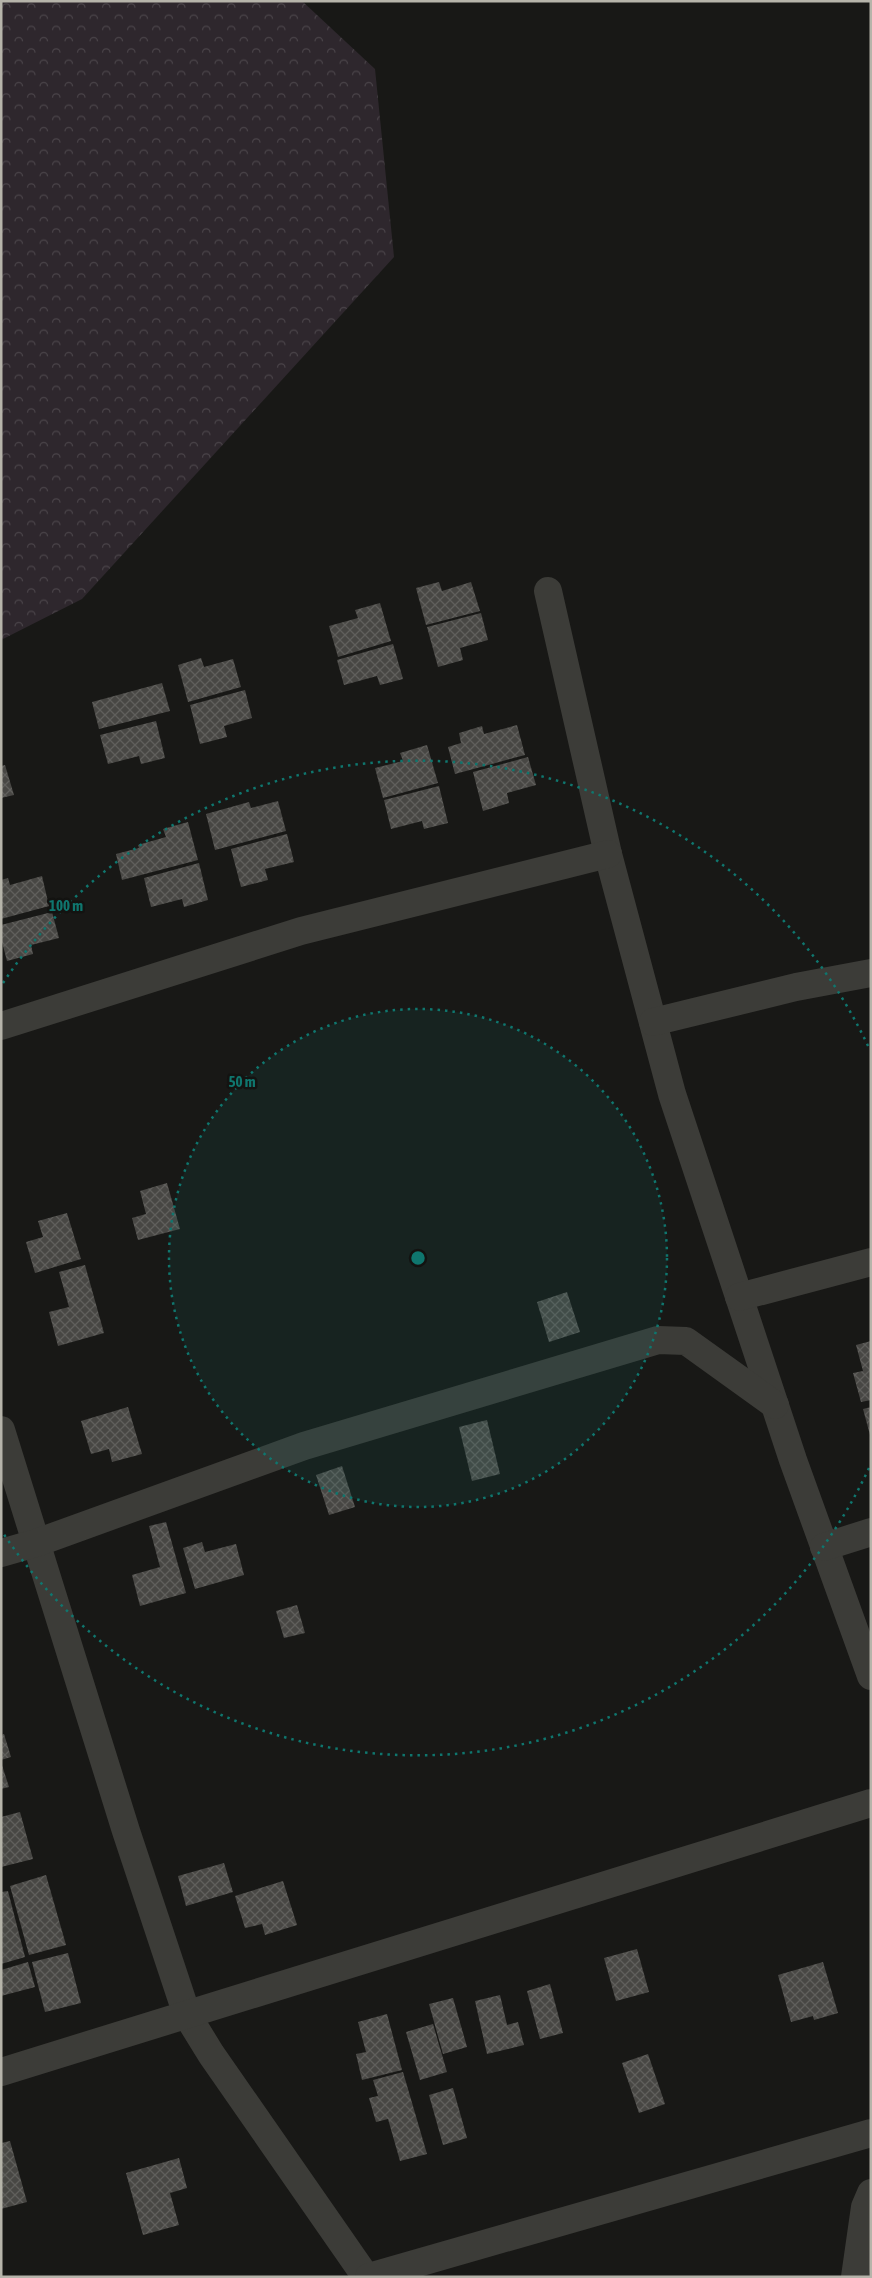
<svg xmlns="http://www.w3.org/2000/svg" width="872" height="2278" font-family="'Asap Condensed',sans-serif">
	<defs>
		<pattern id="forest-crowns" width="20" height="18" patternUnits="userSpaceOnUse" patternTransform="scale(1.25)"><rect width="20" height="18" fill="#2e272d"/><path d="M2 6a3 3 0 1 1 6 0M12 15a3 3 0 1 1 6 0" fill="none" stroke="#4a4449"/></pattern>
		<pattern id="building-cross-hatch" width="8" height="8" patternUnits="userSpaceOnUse" patternTransform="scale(1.25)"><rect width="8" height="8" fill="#484744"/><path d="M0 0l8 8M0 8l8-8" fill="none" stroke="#605f5c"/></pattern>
	</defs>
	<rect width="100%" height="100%" fill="#181816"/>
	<polygon fill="url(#forest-crowns)" points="1,1 302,1 375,69 394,257 82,599 1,640"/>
	<g fill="url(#building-cross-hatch)">
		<polygon points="439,582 442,591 471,582 480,611 426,625 416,588"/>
		<polygon points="380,603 391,641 338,657 329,626 358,618 355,610"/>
		<polygon points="481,613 488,640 460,648 463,660 438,667 427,627"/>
		<polygon points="393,644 403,679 380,685 377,676 344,685 337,660"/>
		<polygon points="201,658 204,667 233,659 241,687 188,702 178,665"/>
		<polygon points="162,683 170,711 99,729 92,702"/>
		<polygon points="245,690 252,718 224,726 227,737 200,744 190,705"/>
		<polygon points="156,721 165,758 141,764 139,756 108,764 100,735"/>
		<polygon points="517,725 525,755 455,774 448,747 461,743 459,733 482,726 484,734"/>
		<polygon points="427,745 438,783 383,798 375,768 403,761 400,753"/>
		<polygon points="528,757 536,785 507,793 509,803 483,811 473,772"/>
		<polygon points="5,765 14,795 1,798 1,766"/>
		<polygon points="439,786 448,823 424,829 422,821 391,829 384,800"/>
		<polygon points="278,801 286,831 215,850 206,814 249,802 251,808"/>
		<polygon points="188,822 198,860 122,880 116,854 139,848 138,845 166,837 163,829"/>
		<polygon points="287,834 294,862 265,869 268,880 241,887 231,849"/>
		<polygon points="199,863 208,900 184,907 182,899 151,907 144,878"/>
		<polygon points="42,876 49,906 1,919 1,880 8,878 10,885"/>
		<polygon points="52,912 59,938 31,945 33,954 7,961 1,938 1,925"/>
		<polygon points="167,1183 180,1229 138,1240 132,1218 146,1214 140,1191"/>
		<polygon points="67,1213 81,1259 35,1273 26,1242 43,1237 38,1221"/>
		<polygon points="85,1265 104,1333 58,1346 49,1312 69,1307 59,1272"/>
		<polygon points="567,1292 580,1332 549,1342 537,1302"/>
		<polygon points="871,1341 871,1400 861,1402 853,1373 863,1371 856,1345"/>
		<polygon points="128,1407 142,1454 112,1462 109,1449 91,1454 81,1421"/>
		<polygon points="871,1407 871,1435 870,1435 863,1409"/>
		<polygon points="487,1420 500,1474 472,1481 459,1427"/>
		<polygon points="342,1466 355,1507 329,1515 316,1475"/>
		<polygon points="166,1522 186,1593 140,1606 132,1575 160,1567 149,1526"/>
		<polygon points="202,1542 205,1552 236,1544 244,1575 195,1589 183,1548"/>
		<polygon points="297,1605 305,1633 284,1638 276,1611"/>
		<polygon points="4,1734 11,1757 1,1760 1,1735"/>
		<polygon points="1,1762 9,1787 1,1789"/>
		<polygon points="20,1812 33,1859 1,1867 1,1817"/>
		<polygon points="224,1863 233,1892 186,1906 178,1876"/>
		<polygon points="46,1875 66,1945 29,1955 10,1886"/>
		<polygon points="283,1881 297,1925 265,1935 262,1924 245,1928 235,1896"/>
		<polygon points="8,1891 25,1957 1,1964 1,1892"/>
		<polygon points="637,1949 649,1992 616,2001 604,1958"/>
		<polygon points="68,1953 81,2003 45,2012 32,1962"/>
		<polygon points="28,1962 35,1987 1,1996 1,1970"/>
		<polygon points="823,1962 838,2013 814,2020 813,2016 791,2022 778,1975"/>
		<polygon points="550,1984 563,2033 540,2039 527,1991"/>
		<polygon points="500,1995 507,2025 518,2022 524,2045 487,2054 475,2001"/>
		<polygon points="453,1998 467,2047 443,2054 429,2004"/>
		<polygon points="387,2014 402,2070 362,2080 356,2054 366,2052 358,2022"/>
		<polygon points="433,2024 447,2072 420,2080 406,2032"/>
		<polygon points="648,2054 665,2104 639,2113 622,2063"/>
		<polygon points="403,2072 427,2154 400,2161 388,2119 376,2122 369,2098 378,2096 373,2080"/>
		<polygon points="453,2088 467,2138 443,2145 429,2095"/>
		<polygon points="10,2141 27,2202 1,2209 1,2143"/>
		<polygon points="179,2158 187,2188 170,2193 179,2225 143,2235 126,2173"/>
	</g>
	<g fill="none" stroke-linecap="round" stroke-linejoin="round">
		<g stroke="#3c3c38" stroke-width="28">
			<polyline points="548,591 608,854 672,1094 793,1460 871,1676"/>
			<polyline points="653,1022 796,987 871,973"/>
			<polyline points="1,1026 301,931 608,854"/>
			<polyline points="739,1297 871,1262"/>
			<polyline points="1,1430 126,1831 187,2015 211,2054 366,2277"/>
			<polyline points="824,1547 871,1532"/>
			<polyline points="1,1553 36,1543 304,1446 658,1340 686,1341 775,1405"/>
			<polyline points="1,2072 871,1803"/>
			<polyline points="369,2277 871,2133"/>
			<polyline points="855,2277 865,2207 871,2193"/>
		</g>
	</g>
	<circle cx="418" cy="1258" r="249" fill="#0f766e" fill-opacity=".12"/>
	<g fill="none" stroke="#0f766e" stroke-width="2.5" stroke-dasharray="2.5 5">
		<circle cx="418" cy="1258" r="249"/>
		<path d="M869 1468A498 498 0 0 1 3 1533M3 983A498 498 0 0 1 869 1048"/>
	</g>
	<circle cx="418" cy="1258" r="8" fill="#0f766e" stroke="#131311" stroke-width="2.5"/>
	<g font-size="15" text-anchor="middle" font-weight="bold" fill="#0f766e" stroke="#131311" stroke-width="5" stroke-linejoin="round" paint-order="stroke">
		<text x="66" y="911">100 m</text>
		<text x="242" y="1087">50 m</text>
	</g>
	<rect width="872" height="2278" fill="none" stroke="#b6b4aa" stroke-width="5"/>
</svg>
